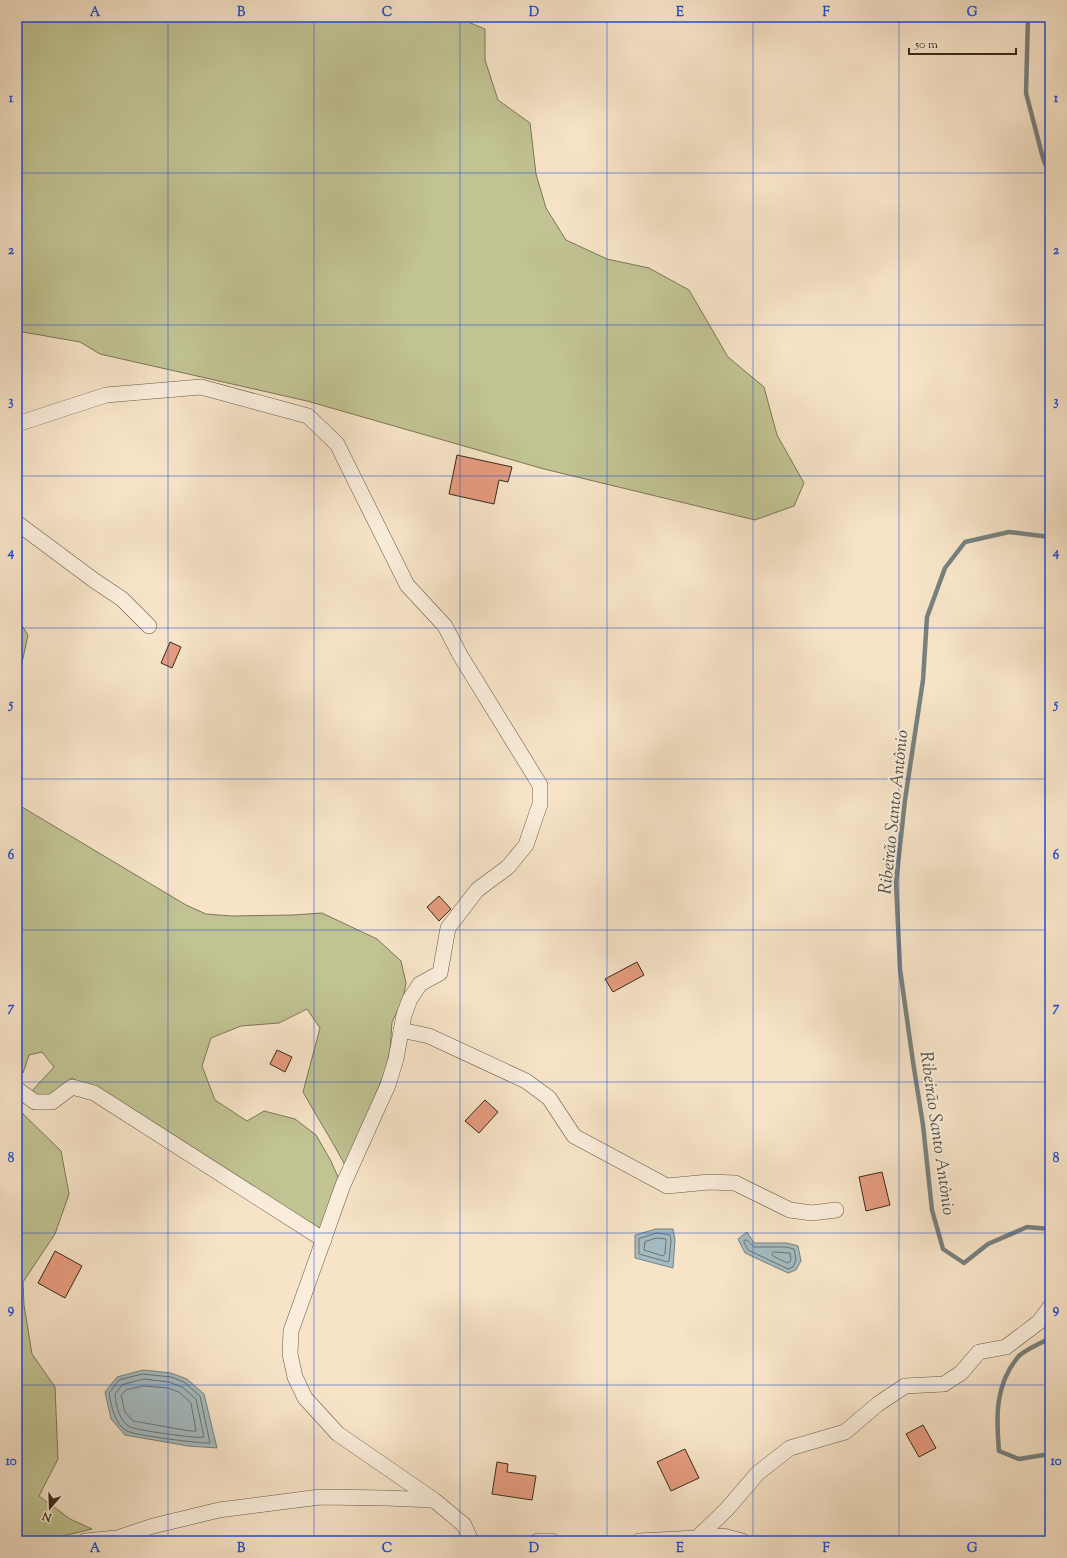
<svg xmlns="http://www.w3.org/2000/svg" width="1067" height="1558" font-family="'Sorts Mill Goudy',serif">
	<rect width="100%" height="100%" fill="#f7e4c8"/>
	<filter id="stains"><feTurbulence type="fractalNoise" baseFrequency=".005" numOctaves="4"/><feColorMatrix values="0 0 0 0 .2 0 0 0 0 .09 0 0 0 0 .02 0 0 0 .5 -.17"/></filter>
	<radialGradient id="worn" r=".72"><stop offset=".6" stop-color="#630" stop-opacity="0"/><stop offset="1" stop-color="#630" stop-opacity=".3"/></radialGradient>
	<g fill="#c1c393" stroke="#7c7757">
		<polygon points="17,17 456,17 485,29 485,60 498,100 530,123 536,174 546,208 566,240 607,259 649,268 689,290 728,357 764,387 777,435 804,483 794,506 755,520 544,469 307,401 100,354 80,342 17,331"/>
		<polygon points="17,618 28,635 17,686"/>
		<path d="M17,804L186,905L206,914L232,916L293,915L322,913L377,939L401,961L406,983L403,999L392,1022L390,1051L385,1071L346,1167C333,1142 317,1117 303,1092L320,1028L307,1009L279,1023L241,1026L211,1038L202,1066L215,1100L247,1121L264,1111L295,1119L316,1135L331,1161L338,1177L320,1234L224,1171L72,1078L61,1086L49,1097L36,1098L30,1093L54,1067L42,1052L29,1055L23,1073L17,1070Z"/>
		<polygon points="17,1108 61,1151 69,1194 55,1234 23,1282 24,1305 32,1354 55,1387 58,1459 39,1496 70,1519 92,1529 42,1541 17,1541"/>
	</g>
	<g fill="#a4bbc1" stroke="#78817f">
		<polygon points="656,1229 673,1229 675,1240 673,1268 635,1258 635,1235"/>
		<polygon points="747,1232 754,1243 787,1243 798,1246 801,1261 796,1270 788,1273 745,1253 738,1239"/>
		<polygon points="143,1370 171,1373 187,1379 204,1394 217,1448 188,1446 125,1435 111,1419 105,1392 117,1377"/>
	</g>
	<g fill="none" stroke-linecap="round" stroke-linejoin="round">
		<g stroke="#6e736e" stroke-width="1">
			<polygon points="657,1233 670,1235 671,1240 669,1261 668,1262 639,1254 639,1239"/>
			<polygon points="657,1238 666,1239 665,1254 663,1256 644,1250 645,1242"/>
			<polygon points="745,1240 747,1240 754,1247 786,1247 794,1249 796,1260 793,1267 788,1269 748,1250 744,1242"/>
			<polygon points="774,1252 790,1253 791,1259 790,1262 787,1263 773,1256 772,1254"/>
			<path d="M143,1374L171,1377L184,1382L200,1396L210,1443C203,1444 133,1435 127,1431C115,1425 111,1405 109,1393L119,1380Z"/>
			<path d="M144,1379L169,1382L182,1387L196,1399L204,1437C197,1439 136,1430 130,1427C119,1421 116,1405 115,1394L122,1385Z"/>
			<polygon points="144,1386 168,1388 179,1392 191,1403 196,1431 190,1431 133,1421 125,1412 121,1395 126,1390"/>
		</g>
		<g stroke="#78817f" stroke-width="4.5">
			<polyline points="1028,17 1026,93 1043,158 1050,176"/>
			<polyline points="1050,537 1009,532 965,542 945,568 927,617 923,680 905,800 896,882 900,969 913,1062 923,1125 932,1210 943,1249 964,1263 988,1244 1027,1227 1050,1229"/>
			<path d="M1050,1338C1042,1343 1024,1350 1018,1357C995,1385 996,1416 999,1451L1019,1459L1050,1454"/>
		</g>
	</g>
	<g fill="#e69c7f" stroke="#372b1b">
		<polygon points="457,455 512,467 508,482 499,480 494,504 449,494"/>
		<polygon points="170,642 181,647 172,668 161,663"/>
		<polygon points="439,896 451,909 439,921 427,907"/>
		<polygon points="637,962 644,975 613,992 605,979"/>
		<polygon points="277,1050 292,1057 285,1072 270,1064"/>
		<polygon points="485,1100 498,1112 479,1133 465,1121"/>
		<polygon points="882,1172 890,1205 866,1211 859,1177"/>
		<polygon points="55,1251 82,1266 65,1298 38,1283"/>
		<polygon points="923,1425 936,1448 919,1457 906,1434"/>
		<polygon points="685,1449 699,1478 671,1491 657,1462"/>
		<polygon points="497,1462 508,1464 507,1472 536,1476 532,1500 492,1494"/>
	</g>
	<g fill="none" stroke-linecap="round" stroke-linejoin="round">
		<g stroke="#675946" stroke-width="16">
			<g id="street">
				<polyline points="17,424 106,395 201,387 308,416 337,444 407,585 445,626 460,655 540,785 540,804 526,845 508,867 477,890 448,928 440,973 420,984 410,999 404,1015 396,1059 388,1085 343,1185 291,1331 290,1354 295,1377 305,1398 338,1434 434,1500 464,1525 471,1541"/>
				<polyline points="17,523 95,581 122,599 149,626"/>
				<polyline points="401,1030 429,1036 526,1081 549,1098 574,1136 667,1186 709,1182 735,1183 790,1210 812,1213 836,1210"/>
				<polyline points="17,1089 35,1102 52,1102 72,1087 94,1093 324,1240"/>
				<polyline points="697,1538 723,1536 742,1541"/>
				<polyline points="85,1541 117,1538 153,1526 219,1510 320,1497 386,1498 433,1500"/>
				<polyline points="538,1541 552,1541"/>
				<polyline points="639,1541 697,1538 727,1509 758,1473 790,1448 845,1432 878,1404 905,1386 944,1384 961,1373 979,1352 1006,1347 1039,1322 1050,1307"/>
			</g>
		</g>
		<use href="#street" stroke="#faeddb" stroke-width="15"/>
	</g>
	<path fill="none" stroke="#1d4ed8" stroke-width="1" stroke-opacity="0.55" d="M168,17V1541M314,17V1541M460,17V1541M607,17V1541M753,17V1541M899,17V1541M17,173H1050M17,325H1050M17,476H1050M17,628H1050M17,779H1050M17,930H1050M17,1082H1050M17,1233H1050M17,1385H1050"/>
	<g text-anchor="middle" stroke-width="4" stroke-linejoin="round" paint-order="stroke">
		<g font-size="18" font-style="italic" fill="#524f44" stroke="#faeddb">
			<text transform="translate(893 812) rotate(-84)" y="6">Ribeirão Santo Antônio</text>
			<text transform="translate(938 1133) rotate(82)" y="6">Ribeirão Santo Antônio</text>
		</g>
	</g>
	<rect width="1067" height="1558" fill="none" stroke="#f7e4c8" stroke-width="44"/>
	<g transform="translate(50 1508) rotate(199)" stroke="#faeddb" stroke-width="3" paint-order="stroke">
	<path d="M0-3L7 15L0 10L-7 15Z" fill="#372b1b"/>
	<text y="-6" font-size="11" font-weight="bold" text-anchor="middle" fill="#372b1b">N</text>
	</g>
	<path d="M909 48v6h107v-6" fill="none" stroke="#372b1b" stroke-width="2"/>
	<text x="915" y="48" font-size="12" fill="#372b1b" stroke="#faeddb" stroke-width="3" paint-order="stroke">50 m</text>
	<rect x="22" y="22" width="1023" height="1514" fill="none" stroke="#1d4ed8" stroke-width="1.5"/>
	<g font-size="13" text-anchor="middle" font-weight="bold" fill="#1d4ed8">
		<text x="95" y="16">A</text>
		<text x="241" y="16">B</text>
		<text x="387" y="16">C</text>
		<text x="534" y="16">D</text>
		<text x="680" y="16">E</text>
		<text x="826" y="16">F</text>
		<text x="972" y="16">G</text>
		<text x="11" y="102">1</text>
		<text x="1056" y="102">1</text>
		<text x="11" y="254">2</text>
		<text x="1056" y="254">2</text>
		<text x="11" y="405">3</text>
		<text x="1056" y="405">3</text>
		<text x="11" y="556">4</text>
		<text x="1056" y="556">4</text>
		<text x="11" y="708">5</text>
		<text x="1056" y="708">5</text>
		<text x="11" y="859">6</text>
		<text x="1056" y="859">6</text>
		<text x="11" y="1011">7</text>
		<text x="1056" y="1011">7</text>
		<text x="11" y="1162">8</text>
		<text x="1056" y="1162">8</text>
		<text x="11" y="1313">9</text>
		<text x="1056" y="1313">9</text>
		<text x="11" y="1465">10</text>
		<text x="1056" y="1465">10</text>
		<text x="95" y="1552">A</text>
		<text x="241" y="1552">B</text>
		<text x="387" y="1552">C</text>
		<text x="534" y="1552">D</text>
		<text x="680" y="1552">E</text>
		<text x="826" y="1552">F</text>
		<text x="972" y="1552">G</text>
	</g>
	<rect width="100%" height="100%" filter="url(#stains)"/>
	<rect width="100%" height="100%" fill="url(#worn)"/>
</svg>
